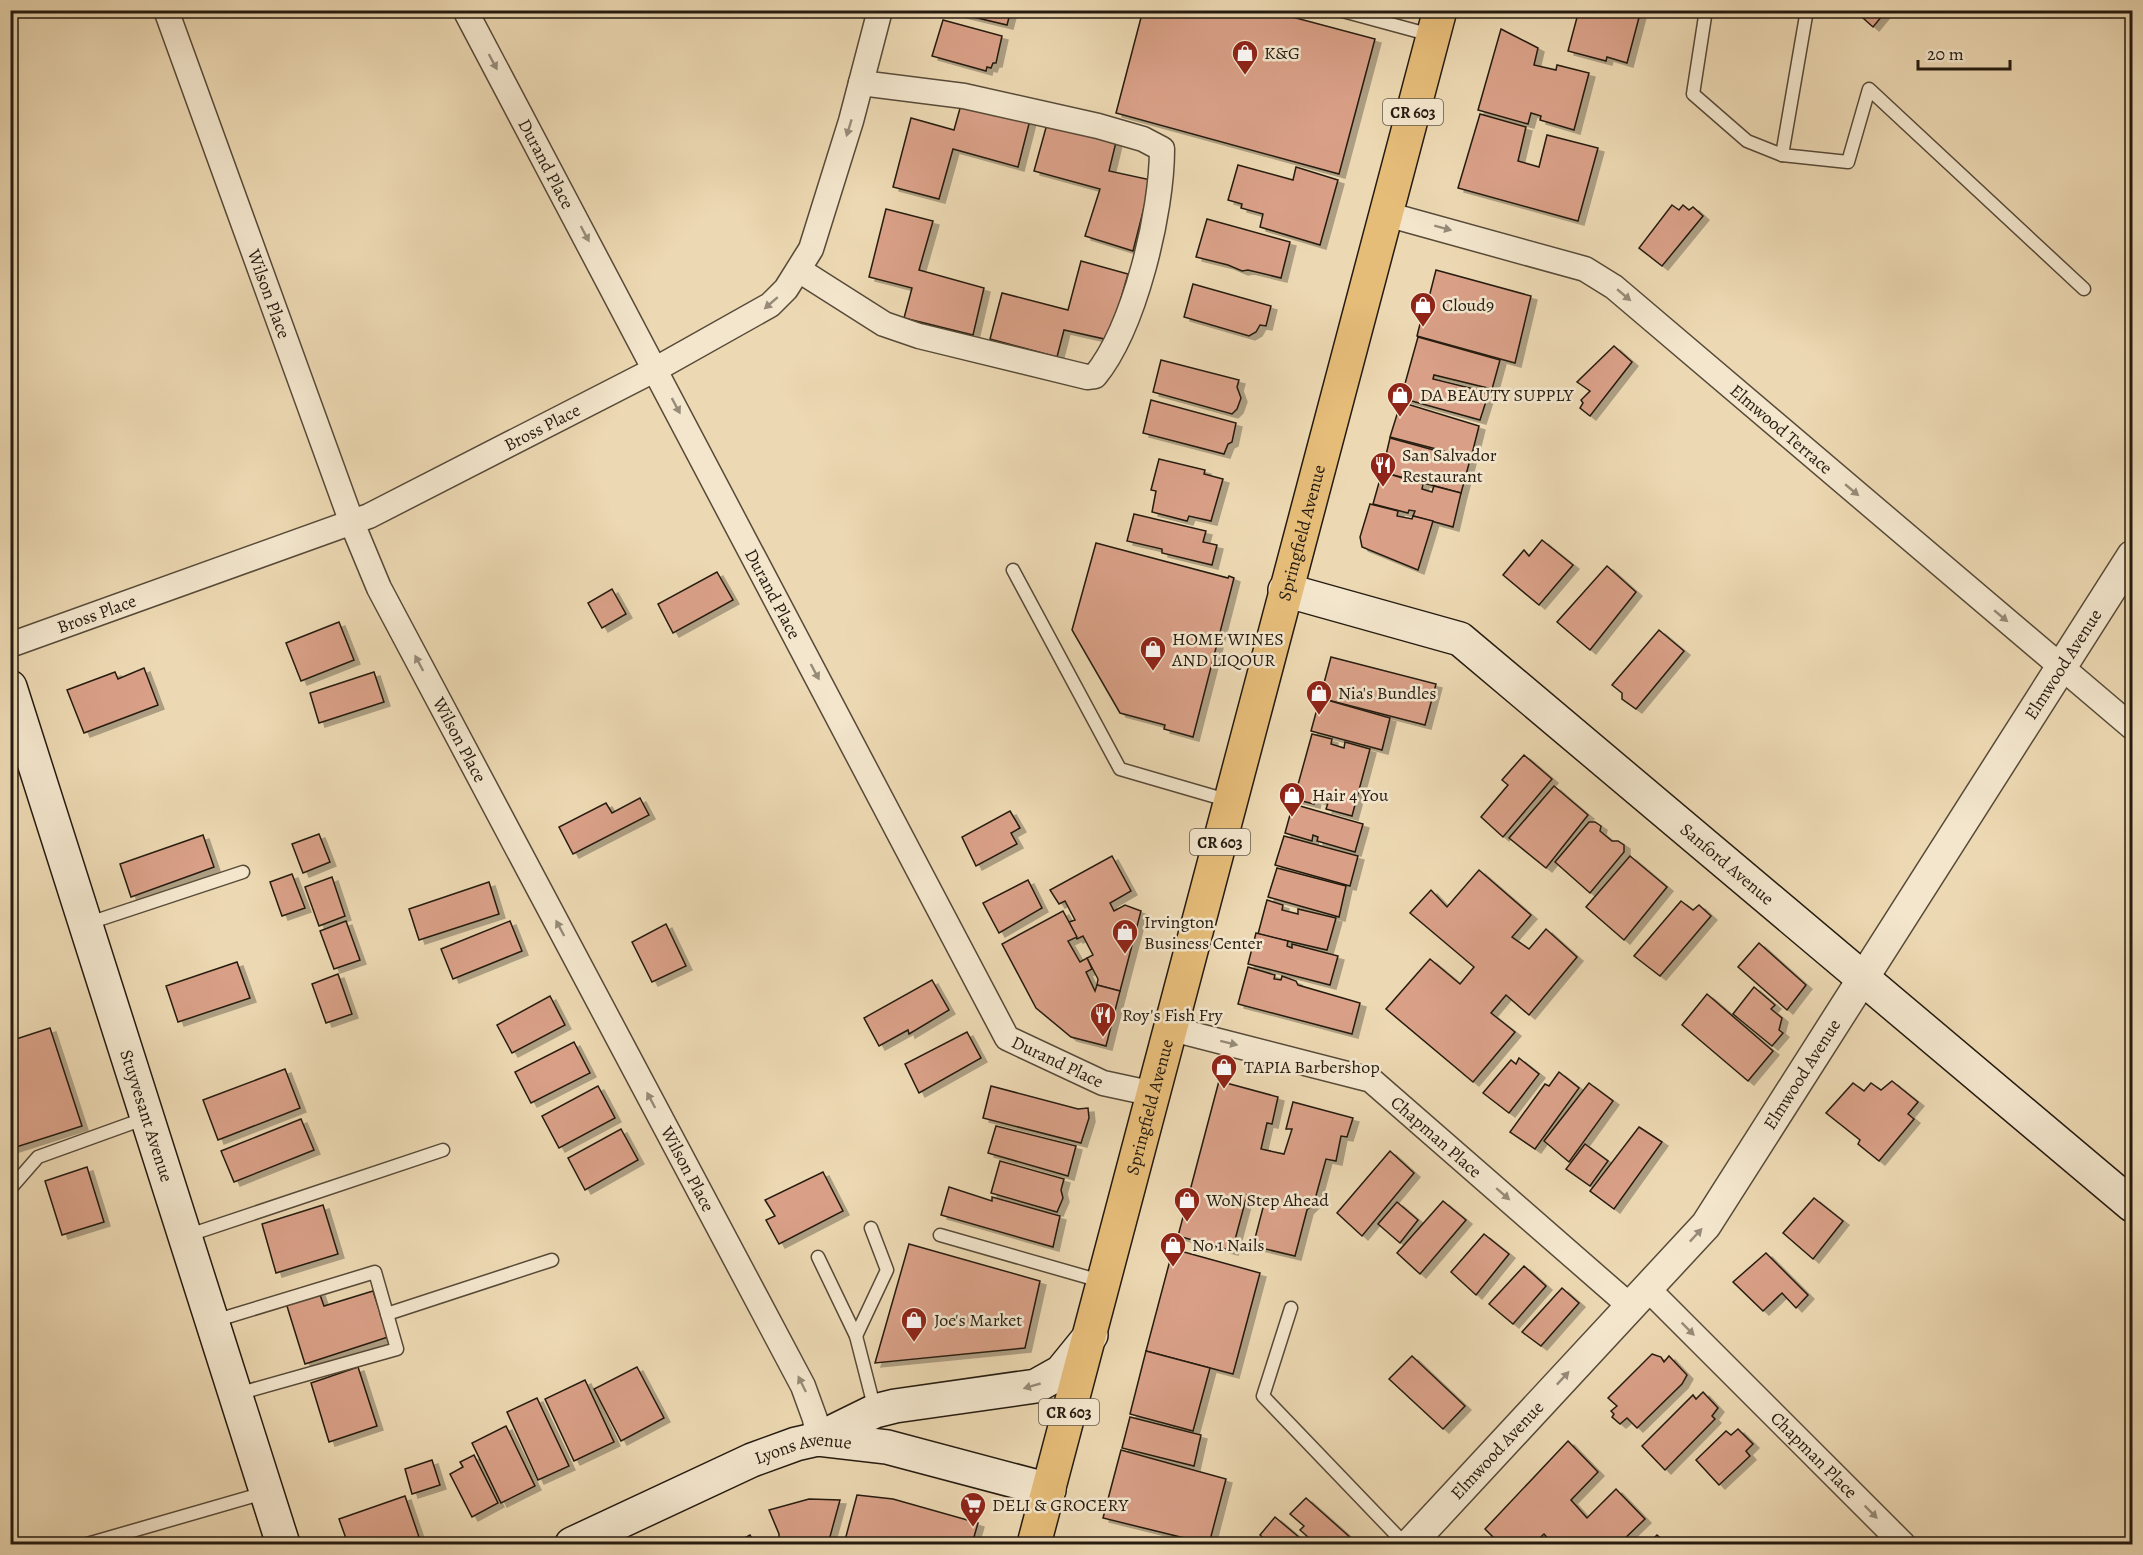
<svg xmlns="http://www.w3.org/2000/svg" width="2143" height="1555" font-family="Alegreya,serif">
	<defs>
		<filter id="shadow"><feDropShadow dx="6" dy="4" stdDeviation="0" flood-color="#0004"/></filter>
	</defs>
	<rect width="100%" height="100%" fill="#ecd8b2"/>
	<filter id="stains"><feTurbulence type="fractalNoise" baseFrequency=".00333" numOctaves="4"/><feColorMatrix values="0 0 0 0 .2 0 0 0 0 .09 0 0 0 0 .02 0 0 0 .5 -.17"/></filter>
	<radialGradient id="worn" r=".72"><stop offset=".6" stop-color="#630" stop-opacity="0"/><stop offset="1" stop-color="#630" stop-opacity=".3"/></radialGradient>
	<g fill="#d9a087" stroke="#251b10" stroke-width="1.5" filter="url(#shadow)">
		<polygon points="944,10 1011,10 1007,25"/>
		<polygon points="1143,10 1266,10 1375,39 1339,174 1116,113"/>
		<polygon points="1579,10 1641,10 1627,63 1607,57 1606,61 1568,51"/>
		<polygon points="1854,10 1887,10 1873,27"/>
		<polygon points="943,20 1002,36 996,63 993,63 991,68 987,67 986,71 932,56"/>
		<polygon points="1501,29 1538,48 1534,65 1556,70 1557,65 1589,73 1574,130 1540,120 1541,116 1531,113 1528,124 1478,110"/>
		<polygon points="962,101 1030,120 1018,167 953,149 939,199 893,187 911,118 954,130"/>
		<polygon points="1480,114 1526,127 1518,161 1539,167 1547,135 1598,148 1578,221 1458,188"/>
		<polygon points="1047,124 1116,142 1109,171 1151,180 1133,251 1085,236 1100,189 1034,171"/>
		<polygon points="1238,165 1293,180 1296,167 1338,180 1320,245 1260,227 1263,214 1241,208 1242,204 1228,200"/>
		<polygon points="1672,205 1679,210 1683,205 1689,210 1693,207 1703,216 1662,266 1639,248"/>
		<polygon points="886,209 933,221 919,270 984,288 973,335 904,318 912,288 869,277"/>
		<polygon points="1207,219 1290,242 1281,278 1248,270 1242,271 1228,265 1196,257"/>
		<polygon points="1081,261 1128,274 1109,340 1064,330 1057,357 990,339 1002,293 1068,310"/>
		<polygon points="1436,270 1531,296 1515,363 1417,336 1421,320 1426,321 1427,319 1424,317"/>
		<polygon points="1193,284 1271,306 1266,326 1260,325 1256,332 1249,336 1184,317"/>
		<polygon points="1418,337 1500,360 1492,389 1434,375 1433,379 1482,391 1488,395 1480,420 1401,398"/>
		<polygon points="1614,346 1632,362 1590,416 1580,408 1583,403 1581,400 1590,391 1577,382"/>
		<polygon points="1161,360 1239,380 1237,387 1241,398 1237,409 1232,414 1153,392"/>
		<polygon points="1151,400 1236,423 1232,442 1228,444 1224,454 1143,433"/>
		<polygon points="1407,404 1479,426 1471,458 1390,437 1400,405"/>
		<polygon points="1390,438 1470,460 1461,493 1382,472"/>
		<polygon points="1159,459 1205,470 1204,474 1223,479 1211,521 1189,516 1187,521 1152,512 1156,491 1151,490"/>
		<polygon points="1382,472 1423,484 1422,489 1432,492 1434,486 1461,493 1453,527 1413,516 1415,511 1409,510 1408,513 1373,504"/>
		<polygon points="1370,504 1398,511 1397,516 1412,519 1413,516 1433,521 1418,570 1362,547 1360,537"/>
		<polygon points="1134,514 1206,531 1203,542 1217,545 1212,565 1162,553 1162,549 1127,541"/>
		<polygon points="1542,540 1573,565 1539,605 1503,575 1524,550 1529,556"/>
		<polygon points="1096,543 1228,578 1229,576 1234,578 1193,737 1164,729 1165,725 1120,713 1072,630"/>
		<polygon points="1607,566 1636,592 1590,650 1557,622"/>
		<polygon points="717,572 733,600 673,633 658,604"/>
		<polygon points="612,589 626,614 602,628 588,603"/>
		<polygon points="339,622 354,660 301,681 286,643"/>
		<polygon points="1659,630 1684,651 1636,709 1622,699 1622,693 1612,685"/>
		<polygon points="1331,657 1436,684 1425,725 1320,698"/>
		<polygon points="144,668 158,705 84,733 67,690 115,672 118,679"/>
		<polygon points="374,672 384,702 319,723 310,693"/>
		<polygon points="1320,698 1390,718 1382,750 1311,731"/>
		<polygon points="1312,734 1332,739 1331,744 1344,748 1345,742 1370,749 1352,816 1326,809 1328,803 1315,799 1314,804 1294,799"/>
		<polygon points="1524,755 1552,779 1503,837 1481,817 1508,785 1502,780"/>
		<polygon points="1554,786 1588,815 1546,868 1509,838"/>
		<polygon points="640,798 649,815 573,854 559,827 606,803 612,813"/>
		<polygon points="1293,804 1363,824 1355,852 1317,841 1318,837 1313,835 1312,841 1285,833"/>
		<polygon points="1010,811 1020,828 1011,833 1017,844 976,866 962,837"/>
		<polygon points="1589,822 1595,822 1601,826 1600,831 1612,841 1618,841 1624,845 1624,852 1590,893 1555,862"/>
		<polygon points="319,834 330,862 303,873 292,844"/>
		<polygon points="203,835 214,867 131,897 120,864"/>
		<polygon points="1284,836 1358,856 1350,886 1275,865"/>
		<polygon points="1112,856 1131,891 1110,903 1114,911 1125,905 1141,911 1120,991 1097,985 1098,979 1087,958 1093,955 1083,936 1077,939 1069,922 1075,920 1065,901 1059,904 1050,890"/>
		<polygon points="1630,856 1667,887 1624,940 1586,907"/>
		<polygon points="1277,868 1346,886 1339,917 1268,897"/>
		<polygon points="1479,870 1531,915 1512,937 1529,949 1546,929 1577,957 1529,1015 1506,995 1491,1013 1515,1032 1473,1082 1386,1009 1430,959 1460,984 1474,967 1410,913 1431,890 1447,907"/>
		<polygon points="292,874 305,908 282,916 270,882"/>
		<polygon points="332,877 345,916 319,926 305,887"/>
		<polygon points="1028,880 1042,908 999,933 983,903"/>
		<polygon points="489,882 499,914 419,940 409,909"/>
		<polygon points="1267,900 1283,905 1282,910 1298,914 1298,909 1336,918 1327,950 1258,934"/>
		<polygon points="1681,901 1693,910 1699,905 1711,916 1660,976 1634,956"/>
		<polygon points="1063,911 1077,937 1068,941 1080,962 1087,958 1092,969 1086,972 1095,991 1097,985 1120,991 1106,1046 1071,1037 1036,1008 1002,944"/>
		<polygon points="346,921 360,960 334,969 320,931"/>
		<polygon points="510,921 522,951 453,979 441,949"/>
		<polygon points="666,924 686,966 652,982 632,942"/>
		<polygon points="1256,933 1288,941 1287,946 1292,948 1292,944 1338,956 1330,985 1248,964"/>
		<polygon points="1759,943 1806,985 1787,1010 1738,967"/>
		<polygon points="237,962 250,998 178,1022 166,986"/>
		<polygon points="1248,967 1275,975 1274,979 1281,980 1282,976 1296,981 1298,985 1360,1003 1352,1034 1238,1004"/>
		<polygon points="338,974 352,1014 326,1023 312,984"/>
		<polygon points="932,980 949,1010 909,1034 908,1030 879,1046 864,1018"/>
		<polygon points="1754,987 1775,1005 1771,1009 1782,1018 1779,1030 1783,1033 1772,1046 1733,1014"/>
		<polygon points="1707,994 1773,1051 1748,1081 1682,1025"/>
		<polygon points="550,996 565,1025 512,1053 497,1025"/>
		<polygon points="50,1028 82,1126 10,1149 10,1057 13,1056 10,1041"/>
		<polygon points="967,1032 981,1058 919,1093 905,1064"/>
		<polygon points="574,1042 590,1073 531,1103 515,1072"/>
		<polygon points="1519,1058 1539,1074 1509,1113 1483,1093 1511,1060 1516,1064"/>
		<polygon points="285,1069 300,1108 218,1140 203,1100"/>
		<polygon points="1559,1072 1579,1088 1535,1149 1510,1132 1545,1084 1549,1086"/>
		<polygon points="1219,1081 1278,1097 1272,1124 1267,1123 1261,1149 1284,1154 1292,1129 1286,1129 1293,1102 1353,1118 1347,1137 1341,1136 1336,1161 1326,1159 1314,1203 1307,1210 1295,1256 1253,1246 1265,1200 1247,1195 1232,1251 1178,1236"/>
		<polygon points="1892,1081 1918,1102 1908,1114 1914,1119 1879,1161 1858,1144 1860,1140 1826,1113 1853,1083 1864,1091 1871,1083 1881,1090"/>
		<polygon points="1589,1083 1613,1101 1569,1162 1544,1141"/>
		<polygon points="598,1086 615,1118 559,1148 542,1116"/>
		<polygon points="991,1086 1078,1109 1088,1108 1089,1118 1081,1143 983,1118"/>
		<polygon points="301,1119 314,1150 234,1182 221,1151"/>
		<polygon points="996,1126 1076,1146 1068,1176 988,1153"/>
		<polygon points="1639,1127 1662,1142 1614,1209 1590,1191"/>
		<polygon points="621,1129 638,1160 585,1190 568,1158"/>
		<polygon points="1585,1144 1608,1161 1590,1186 1566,1169"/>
		<polygon points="1390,1151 1414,1173 1362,1236 1337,1213"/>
		<polygon points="1000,1161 1064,1179 1061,1190 1063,1198 1057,1212 991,1193"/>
		<polygon points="87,1167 104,1222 62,1235 45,1181"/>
		<polygon points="823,1172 843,1211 779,1244 766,1220 775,1216 765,1200"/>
		<polygon points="949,1187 992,1201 992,1197 1060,1216 1053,1247 941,1215"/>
		<polygon points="1814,1198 1843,1221 1813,1259 1783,1233"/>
		<polygon points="1443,1201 1466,1220 1420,1274 1397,1253"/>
		<polygon points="1397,1202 1418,1220 1400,1243 1378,1224"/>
		<polygon points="323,1205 338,1254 276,1273 262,1224"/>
		<polygon points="1484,1234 1509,1254 1476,1295 1451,1272"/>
		<polygon points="909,1244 1040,1281 1025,1348 875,1363"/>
		<polygon points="1173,1249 1260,1273 1233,1374 1146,1351"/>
		<polygon points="1766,1253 1808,1295 1796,1308 1782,1293 1763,1311 1733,1282"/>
		<polygon points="1524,1266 1546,1286 1513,1324 1489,1304"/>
		<polygon points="1562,1288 1579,1303 1541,1346 1522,1332"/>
		<polygon points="373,1291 388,1337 305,1364 286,1303 319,1292 324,1306"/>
		<polygon points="1146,1351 1210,1368 1193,1431 1130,1414"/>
		<polygon points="1652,1354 1661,1357 1664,1362 1669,1356 1687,1375 1682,1384 1637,1428 1627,1418 1620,1424 1612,1417 1614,1414 1611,1411 1617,1406 1608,1398"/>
		<polygon points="1412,1356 1465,1406 1443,1429 1389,1379"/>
		<polygon points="358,1367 377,1426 329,1442 311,1383"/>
		<polygon points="637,1367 664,1418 621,1441 594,1389"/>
		<polygon points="585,1380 614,1442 574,1461 545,1399"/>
		<polygon points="1703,1392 1718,1408 1712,1416 1715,1419 1665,1470 1642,1446 1693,1395 1696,1399"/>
		<polygon points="537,1398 569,1466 538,1480 507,1412"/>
		<polygon points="1130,1417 1201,1435 1194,1466 1122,1448"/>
		<polygon points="506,1426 535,1486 501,1503 472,1443"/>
		<polygon points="1738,1429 1753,1444 1746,1451 1750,1456 1719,1485 1696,1460 1726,1431 1731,1435"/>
		<polygon points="1568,1441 1598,1472 1571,1500 1587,1518 1616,1489 1645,1519 1619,1544 1553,1544 1544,1534 1533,1544 1500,1544 1485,1529"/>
		<polygon points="1121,1450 1226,1479 1209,1544 1103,1518"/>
		<polygon points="474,1455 498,1503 472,1517 450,1474 463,1467 460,1462"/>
		<polygon points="432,1460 440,1485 412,1494 405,1469"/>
		<polygon points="857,1495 893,1499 978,1523 972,1544 844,1544"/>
		<polygon points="405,1496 419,1537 396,1544 348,1544 339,1519"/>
		<polygon points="1306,1498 1352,1539 1347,1544 1316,1544 1300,1530 1304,1526 1290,1514"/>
		<polygon points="809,1499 840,1500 828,1544 779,1544 779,1534 769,1510"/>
		<polygon points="1275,1517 1307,1544 1270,1544 1260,1535"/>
		<polygon points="750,1535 755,1544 734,1544"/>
		<polygon points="1657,1535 1667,1544 1648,1544"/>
	</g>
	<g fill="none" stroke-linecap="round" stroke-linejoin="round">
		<g stroke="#574a38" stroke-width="15">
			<g id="service">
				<polyline points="1339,10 1431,35"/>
				<polyline points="1706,10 1693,94 1747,141 1782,155"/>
				<polyline points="1807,10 1782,155 1848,162 1869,89 2084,289"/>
				<polyline points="1013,570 1120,769 1230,801"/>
				<polyline points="86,924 243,872"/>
				<polyline points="10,1189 38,1157 146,1118"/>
				<polyline points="940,1235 1104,1282"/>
				<polyline points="186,1236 443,1150"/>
				<polyline points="818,1257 856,1336 875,1410"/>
				<polyline points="1291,1308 1263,1396 1405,1544"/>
				<polyline points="387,1314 552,1260"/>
				<polyline points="214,1321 375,1272 397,1349 237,1394"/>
				<polyline points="856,1336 887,1270 871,1228"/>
				<polyline points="87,1544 264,1493"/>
			</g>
		</g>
		<g stroke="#574a38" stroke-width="27">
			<g id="minor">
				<path id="s1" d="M166,10L352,523L379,588L803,1386L815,1419L818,1439"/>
				<path id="s2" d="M465,10L1007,1038L1103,1083L1154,1094"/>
				<path id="s3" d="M1386,214L1585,269L1614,287L2132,727"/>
				<path d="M799,270L884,324L919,336L1087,377L1095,376C1135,327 1162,212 1162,149L1143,139L1098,126L964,96L861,83"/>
				<path id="s4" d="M10,645L369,516L656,369L770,305L786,289L811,249L851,121L880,10"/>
				<path id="s5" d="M1172,1029L1371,1080L1630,1306"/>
				<path id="s6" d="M1647,1288L1903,1544"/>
			</g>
		</g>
		<g stroke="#574a38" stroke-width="33">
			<g id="tertiary">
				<path id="s7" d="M1410,1544L1706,1225L2132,556"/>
			</g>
		</g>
		<g stroke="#251b10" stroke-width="36">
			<g id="secondary">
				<path id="s8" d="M1285,590L1460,639L2132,1205"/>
				<path id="s9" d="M10,687L283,1544"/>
				<polyline points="818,1439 875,1411 895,1406 1036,1386 1061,1372 1091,1335"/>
				<path id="s10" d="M572,1544L752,1460L796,1444L818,1439L887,1447L1049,1490"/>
			</g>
		</g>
		<g stroke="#251b10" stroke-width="36">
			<g id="primary">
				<path id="s11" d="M1034,1544L1440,10"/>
			</g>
		</g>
		<use href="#service" stroke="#f3e6cd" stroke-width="12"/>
		<use href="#minor" stroke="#f3e6cd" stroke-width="24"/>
		<use href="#tertiary" stroke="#f3e6cd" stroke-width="30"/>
		<use href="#secondary" stroke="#f3e6cd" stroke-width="33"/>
		<use href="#primary" stroke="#e6bc79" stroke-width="33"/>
	</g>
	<defs><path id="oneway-solid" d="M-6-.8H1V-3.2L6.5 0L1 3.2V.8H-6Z" transform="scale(1.5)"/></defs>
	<g fill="#968b78">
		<use href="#oneway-solid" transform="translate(493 62) rotate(62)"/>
		<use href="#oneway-solid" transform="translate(849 128) rotate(107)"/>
		<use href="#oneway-solid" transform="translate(1443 228) rotate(15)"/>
		<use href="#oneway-solid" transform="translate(585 234) rotate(62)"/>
		<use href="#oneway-solid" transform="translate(1624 295) rotate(40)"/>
		<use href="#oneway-solid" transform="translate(771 303) rotate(139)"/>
		<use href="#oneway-solid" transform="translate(676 406) rotate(62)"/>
		<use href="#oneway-solid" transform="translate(1852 490) rotate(40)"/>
		<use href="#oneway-solid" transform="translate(2001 616) rotate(40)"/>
		<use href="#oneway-solid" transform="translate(419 663) rotate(-118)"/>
		<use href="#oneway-solid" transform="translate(815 672) rotate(62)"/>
		<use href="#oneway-solid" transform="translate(560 928) rotate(-118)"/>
		<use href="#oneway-solid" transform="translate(1229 1043) rotate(14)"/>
		<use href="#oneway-solid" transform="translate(651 1100) rotate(-118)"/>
		<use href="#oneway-solid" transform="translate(1503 1194) rotate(41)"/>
		<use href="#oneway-solid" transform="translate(1696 1235) rotate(-47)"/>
		<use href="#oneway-solid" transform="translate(1688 1329) rotate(45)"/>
		<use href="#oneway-solid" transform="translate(1563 1378) rotate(-47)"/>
		<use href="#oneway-solid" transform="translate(802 1384) rotate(-116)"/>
		<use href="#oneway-solid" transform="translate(1032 1386) rotate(164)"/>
		<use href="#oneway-solid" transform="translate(1871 1512) rotate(45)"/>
	</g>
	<defs>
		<g id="shop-pin" transform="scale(1.35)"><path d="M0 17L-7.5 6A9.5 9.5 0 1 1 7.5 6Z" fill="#8f2418" stroke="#f3e6cd"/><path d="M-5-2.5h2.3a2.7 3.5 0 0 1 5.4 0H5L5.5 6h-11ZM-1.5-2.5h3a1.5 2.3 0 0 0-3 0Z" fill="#fff"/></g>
		<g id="restaurant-pin" transform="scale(1.35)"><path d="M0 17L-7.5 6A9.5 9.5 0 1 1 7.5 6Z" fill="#8f2418" stroke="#f3e6cd"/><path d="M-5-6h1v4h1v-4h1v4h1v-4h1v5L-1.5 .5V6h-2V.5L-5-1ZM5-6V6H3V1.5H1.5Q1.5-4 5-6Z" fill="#fff"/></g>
		<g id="supermarket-pin" transform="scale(1.35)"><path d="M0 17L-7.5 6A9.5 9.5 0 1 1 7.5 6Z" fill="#8f2418" stroke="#f3e6cd"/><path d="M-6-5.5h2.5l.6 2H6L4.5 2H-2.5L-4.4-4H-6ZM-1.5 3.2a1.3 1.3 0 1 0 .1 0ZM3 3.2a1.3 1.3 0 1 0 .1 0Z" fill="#fff"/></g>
	</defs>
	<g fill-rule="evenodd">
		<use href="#shop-pin" x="1245" y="53"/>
		<use href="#shop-pin" x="1423" y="305"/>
		<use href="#shop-pin" x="1400" y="395"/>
		<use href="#restaurant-pin" x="1383" y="465"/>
		<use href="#shop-pin" x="1153" y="649"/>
		<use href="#shop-pin" x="1319" y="693"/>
		<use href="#shop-pin" x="1292" y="795"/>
		<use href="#shop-pin" x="1125" y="932"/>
		<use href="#restaurant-pin" x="1103" y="1015"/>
		<use href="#shop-pin" x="1224" y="1067"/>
		<use href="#shop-pin" x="1187" y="1200"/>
		<use href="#shop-pin" x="1173" y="1245"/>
		<use href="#shop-pin" x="914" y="1320"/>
		<use href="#supermarket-pin" x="973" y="1505"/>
	</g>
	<g text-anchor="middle" stroke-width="5" stroke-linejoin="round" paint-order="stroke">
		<g fill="#f3e6cd" stroke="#635849" stroke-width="1.5">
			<rect x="1383" y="99" width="60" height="26" rx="4.5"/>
			<rect x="1190" y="829" width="60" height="26" rx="4.5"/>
			<rect x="1039" y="1399" width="60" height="26" rx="4.5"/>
		</g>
		<g font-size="16" font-weight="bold" fill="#251b10">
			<text x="1413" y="118">CR 603</text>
			<text x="1220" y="848">CR 603</text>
			<text x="1069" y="1418">CR 603</text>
		</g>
		<g font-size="18" fill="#251b10" stroke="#f3e6cd" text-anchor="start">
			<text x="1264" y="59">K&amp;G</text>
			<text x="1442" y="311">Cloud9</text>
			<text x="1420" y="401">DA BEAUTY SUPPLY</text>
			<text x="1402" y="461">San Salvador<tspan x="1402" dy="21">Restaurant</tspan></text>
			<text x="1172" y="645">HOME WINES<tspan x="1172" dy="21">AND LIQOUR</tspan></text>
			<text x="1338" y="699">Nia's Bundles</text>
			<text x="1312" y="801">Hair 4 You</text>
			<text x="1144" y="928">Irvington<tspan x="1144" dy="21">Business Center</tspan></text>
			<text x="1122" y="1021">Roy's Fish Fry</text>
			<text x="1244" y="1073">TAPIA Barbershop</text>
			<text x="1206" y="1206">WoN Step Ahead</text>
			<text x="1192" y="1251">No 1 Nails</text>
			<text x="934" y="1326">Joe's Market</text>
			<text x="992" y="1511">DELI &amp; GROCERY</text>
		</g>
		<g font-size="18" fill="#251b10" stroke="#f3e6cd">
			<text dy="6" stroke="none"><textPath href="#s2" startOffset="174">Durand Place</textPath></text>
			<text dy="6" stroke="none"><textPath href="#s1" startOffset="302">Wilson Place</textPath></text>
			<text dy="6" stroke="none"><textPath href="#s4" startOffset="576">Bross Place</textPath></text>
			<text dy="6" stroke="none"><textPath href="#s3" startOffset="460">Elmwood Terrace</textPath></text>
			<text dy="6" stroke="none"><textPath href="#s11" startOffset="1046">Springfield Avenue</textPath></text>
			<text dy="6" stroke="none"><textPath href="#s2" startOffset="660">Durand Place</textPath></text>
			<text dy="6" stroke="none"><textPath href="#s4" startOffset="92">Bross Place</textPath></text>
			<text dy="6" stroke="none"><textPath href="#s7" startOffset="1100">Elmwood Avenue</textPath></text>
			<text dy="6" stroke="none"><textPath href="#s1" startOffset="788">Wilson Place</textPath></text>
			<text dy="6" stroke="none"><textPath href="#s8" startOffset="531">Sanford Avenue</textPath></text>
			<text dy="6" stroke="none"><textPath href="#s2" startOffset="1218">Durand Place</textPath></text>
			<text dy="6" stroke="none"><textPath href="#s7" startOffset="614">Elmwood Avenue</textPath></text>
			<text dy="6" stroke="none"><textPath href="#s11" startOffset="452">Springfield Avenue</textPath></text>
			<text dy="6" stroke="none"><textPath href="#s9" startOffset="450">Stuyvesant Avenue</textPath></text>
			<text dy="6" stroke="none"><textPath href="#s5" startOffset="292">Chapman Place</textPath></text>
			<text dy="6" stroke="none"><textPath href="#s1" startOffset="1274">Wilson Place</textPath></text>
			<text dy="6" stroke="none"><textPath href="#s7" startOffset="128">Elmwood Avenue</textPath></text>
			<text dy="6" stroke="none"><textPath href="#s10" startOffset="252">Lyons Avenue</textPath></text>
			<text dy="6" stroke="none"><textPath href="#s6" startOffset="236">Chapman Place</textPath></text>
		</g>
	</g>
	<rect width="2143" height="1555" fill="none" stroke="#ecd8b2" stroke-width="36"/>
	<rect x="12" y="12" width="2119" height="1531" fill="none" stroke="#251b10" stroke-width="3"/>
	<rect x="18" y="18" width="2107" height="1519" fill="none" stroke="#251b10" stroke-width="1.5"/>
	<path d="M1918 60v9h92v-9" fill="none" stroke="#251b10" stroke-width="3"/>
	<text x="1927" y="60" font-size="18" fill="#251b10" stroke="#f3e6cd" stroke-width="4.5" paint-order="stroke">20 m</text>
	<rect width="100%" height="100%" filter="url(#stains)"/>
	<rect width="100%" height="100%" fill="url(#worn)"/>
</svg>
